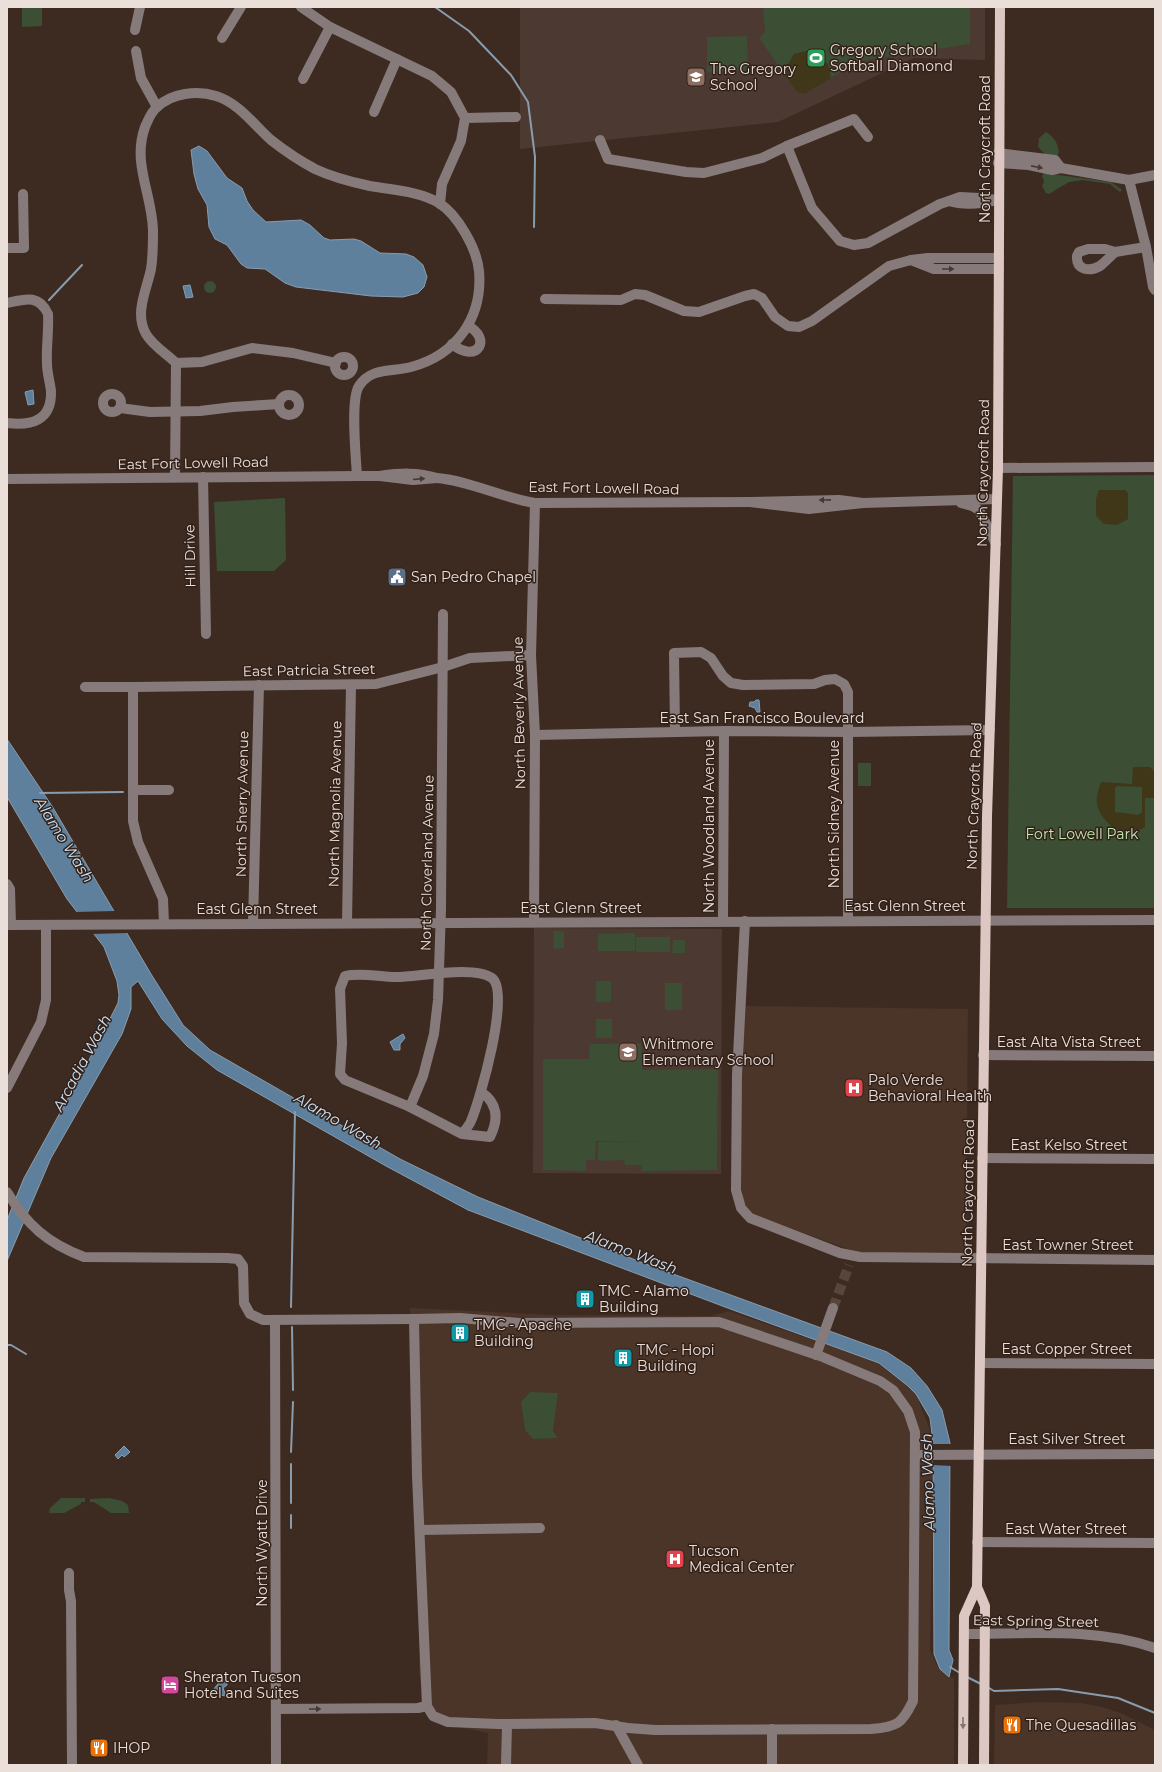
<svg xmlns="http://www.w3.org/2000/svg" width="1162" height="1772" font-family="Montserrat,sans-serif">
	<rect width="100%" height="100%" fill="#3d2b22"/>
	<g fill="#4b3428">
		<polygon points="744,1006 968,1009 966,1253 859,1253 754,1215 744,1206 739,1168"/>
		<polygon points="410,1308 555,1315 711,1316 729,1311 879,1363 908,1386 916,1394 930,1430 933,1495 930,1650 938,1667 950,1677 954,1678 954,1765 487,1765 488,1733 434,1722 424,1708 419,1670 420,1623 411,1411"/>
		<polygon points="1038,1702 1082,1703 1102,1707 1121,1713 1155,1730 1155,1765 994,1765 995,1705"/>
	</g>
	<g fill="#4c3932">
		<polygon points="520,7 985,7 985,60 914,58 778,122 520,149"/>
		<polygon points="534,928 722,929 721,1174 533,1173"/>
	</g>
	<g fill="#3c4e34">
		<polygon points="22,7 42,7 42,26 22,27"/>
		<polygon points="763,7 970,7 970,44 859,61 804,94 797,92 759,38 765,32"/>
		<polygon points="747,36 748,71 707,72 707,37"/>
		<path d="M1046,132C1054,137 1057,142 1059,152L1057,156L1045,154L1038,147L1039,138Z"/>
		<polygon points="1044,173 1111,182 1122,190 1120,192 1110,184 1083,180 1069,182 1049,194 1046,193 1042,186 1044,182 1042,176"/>
		<circle cx="210" cy="287" r="6"/>
		<polygon points="1155,475 1155,908 1007,908 1013,476"/>
		<polygon points="285,498 286,560 274,571 217,571 214,502"/>
		<rect x="858" y="763" width="13" height="23"/>
		<polygon points="553,931 560,931 564,932 564,948 554,949"/>
		<polygon points="635,933 635,951 598,951 598,934"/>
		<rect x="636" y="937" width="34" height="15"/>
		<polygon points="673,940 685,940 685,953 672,953"/>
		<rect x="596" y="981" width="15" height="21"/>
		<rect x="665" y="983" width="17" height="27"/>
		<rect x="596" y="1019" width="16" height="19"/>
		<polygon points="641,1043 642,1070 718,1069 717,1170 642,1171 642,1165 625,1165 624,1160 598,1161 598,1142 642,1141 596,1141 595,1160 586,1160 586,1171 543,1170 543,1059 589,1059 590,1044"/>
		<polygon points="530,1392 558,1393 553,1431 558,1438 533,1439 525,1430 521,1402"/>
		<polygon points="61,1498 85,1498 85,1502 81,1502 81,1504 64,1513 49,1513 50,1508"/>
		<polygon points="109,1498 122,1501 128,1505 129,1513 111,1513 94,1502 90,1502 90,1499"/>
	</g>
	<g fill="#3f3717" fill-rule="evenodd">
		<polygon points="806,51 813,52 828,64 831,78 804,94 797,92 788,79 790,77 785,70 794,54"/>
		<polygon points="1099,490 1125,490 1128,493 1128,519 1117,525 1104,524 1096,516 1096,499"/>
		<path d="M1133,767H1150L1155,772V798H1145V827C1141,829 1137,831 1133,832C1117,834 1099,819 1097,803C1096,796 1099,788 1101,782L1132,784ZM1117,786L1142,787V812L1138,815L1115,812V788Z"/>
	</g>
	<g fill="#5e809c" stroke="#889cae">
		<polygon points="199,146 207,151 227,178 242,188 247,201 253,210 266,222 301,220 310,225 324,238 330,240 354,239 361,241 380,253 406,254 414,257 423,265 427,277 424,287 418,293 403,297 371,296 296,287 285,283 265,269 247,268 241,264 227,245 215,239 209,227 207,205 198,189 194,174 191,150"/>
		<polygon points="190,285 193,297 186,298 183,286"/>
		<polygon points="33,390 34,404 28,405 25,392"/>
		<polygon points="756,700 759,700 760,712 757,712 755,708 749,706 750,702 754,702"/>
		<polygon points="7,739 52,806 151,974 183,1025 210,1050 400,1159 478,1197 643,1263 887,1352 911,1368 927,1386 942,1410 950,1443 949,1650 953,1660 949,1677 940,1669 934,1654 933,1442 930,1418 916,1394 908,1386 879,1363 733,1310 468,1210 386,1166 217,1070 187,1046 162,1019 138,981 131,987 131,1009 122,1034 51,1158 7,1261 7,1220 24,1178 88,1062 118,1003 119,995 117,981 104,947 67,899 7,797"/>
		<polygon points="403,1034 405,1038 400,1044 400,1050 394,1050 390,1042"/>
		<polygon points="124,1446 130,1452 124,1457 122,1455 118,1459 115,1455"/>
		<polygon points="223,1678 227,1682 227,1685 223,1688 226,1696 220,1695 212,1697 212,1691"/>
	</g>
	<g fill="#3d2b22">
		<polygon points="115,911 128,933 91,934 75,912"/>
		<polygon points="932,1444 951,1444 951,1466 933,1465"/>
	</g>
	<g fill="none" stroke-linecap="round" stroke-linejoin="round">
		<g stroke="#889cae" stroke-width="2">
			<polyline points="435,7 469,31 511,75 528,102 535,157 534,227"/>
			<polyline points="49,300 82,265"/>
			<polyline points="40,793 123,792"/>
			<polyline points="291,1307 295,1112"/>
			<polyline points="292,1327 293,1390"/>
			<polyline points="7,1345 11,1345 26,1354"/>
			<polyline points="291,1452 293,1402"/>
			<polyline points="291,1503 291,1464"/>
			<polyline points="291,1515 291,1528"/>
			<polyline points="950,1667 960,1673"/>
			<polyline points="967,1677 981,1684"/>
			<polyline points="989,1688 994,1691 1058,1689 1118,1698 1155,1713"/>
		</g>
		<polyline stroke="#57463d" stroke-width="10" stroke-dasharray="10 5" stroke-linecap="butt" points="833,1308 849,1265"/>
		<g stroke="#867b7a" stroke-width="10">
			<polyline points="301,7 330,27 432,76 451,92 465,118 461,141 442,184 440,204"/>
			<polyline points="135,30 140,7"/>
			<polyline points="222,38 241,7"/>
			<polyline points="136,51 141,78 157,107"/>
			<polyline points="303,79 330,27"/>
			<polyline points="374,112 397,59"/>
			<polyline points="465,118 516,117"/>
			<polyline points="600,140 608,159 686,172 704,173 762,158 787,146 854,119 868,137"/>
			<polyline points="787,146 812,208 840,241 854,245 868,243 940,204 949,201"/>
			<polyline points="998,163 1029,165 1052,170 1061,168 1055,160 998,153"/>
			<polyline points="1061,168 1129,180 1155,175"/>
			<polyline points="1129,180 1146,247 1153,287 1155,290"/>
			<path d="M960,197L979,198L998,200C981,204 965,206 949,201Z"/>
			<polyline points="7,248 24,248 23,194"/>
			<path d="M1088,249H1105L1115,252C1110,257 1105,262 1100,266C1089,272 1076,270 1077,256L1079,252Z"/>
			<polyline points="1115,252 1146,247"/>
			<polyline points="911,260 934,269 999,269"/>
			<polyline points="545,299 621,300 635,294 645,295 684,311 699,312 745,296 754,294 762,298 775,317 788,326 799,327 812,321 889,266 911,260 928,258 999,258"/>
			<path d="M7,303C25,299 39,294 48,314C49,331 46,347 47,364C47,373 50,382 51,391C52,421 31,426 7,423"/>
			<path d="M452,344C478,365 492,338 468,326"/>
			<circle cx="344" cy="366" r="9"/>
			<polyline points="176,363 202,362 252,348 293,353 336,363"/>
			<circle cx="112" cy="403" r="9"/>
			<circle cx="289" cy="405" r="10"/>
			<polyline points="120,408 150,412 200,411 233,407 279,404"/>
			<polyline points="998,468 1155,467"/>
			<path d="M175,477L176,363C167,354 153,346 146,334C134,313 147,289 151,269C153,257 153,243 153,230C152,194 132,163 145,127C148,120 151,112 157,107C172,93 197,90 216,96C239,103 254,125 271,140C285,151 300,161 315,169C332,177 351,182 370,186C392,190 419,191 439,203C458,215 477,249 479,271C483,318 456,355 411,367C392,372 371,367 359,386C350,400 356,457 357,476"/>
			<polyline points="203,477 206,634"/>
			<path d="M437,478C471,481 502,498 535,503L750,502"/>
			<path d="M7,479L359,476H380L413,480L437,478C418,472 400,473 380,476"/>
			<polyline points="863,503 839,500 750,502 809,509 863,503 997,499"/>
			<polyline points="961,503 972,506 979,510 996,544"/>
			<polyline points="85,687 133,687 376,684 443,667 470,658 531,655"/>
			<polyline points="133,687 133,821 138,842 163,899 164,924"/>
			<polyline points="675,731 674,653 701,652 711,658 723,676 731,683 743,685 814,684 825,680 835,679 844,684 848,692 848,921"/>
			<polyline points="535,735 724,731 849,732 990,730"/>
			<polyline points="134,790 169,790"/>
			<polyline points="7,884 10,889 11,925"/>
			<polyline points="723,921 724,731"/>
			<polyline points="745,921 737,1075 736,1190 741,1208 750,1218 840,1253 860,1257 1155,1260"/>
			<polyline points="534,922 535,735 531,655 535,503"/>
			<polyline points="253,923 259,685"/>
			<polyline points="347,923 351,685"/>
			<polyline points="7,925 1155,920"/>
			<polyline points="983,1055 1155,1056"/>
			<polyline points="7,1088 41,1022 46,1000 46,925"/>
			<polyline points="410,1107 423,1076 434,1034 438,1000 441,909 443,614"/>
			<path d="M462,1134C465,1130 469,1126 471,1121C480,1100 511,992 492,978C474,965 418,977 396,977C379,977 362,972 345,976L340,989L342,1043L340,1074L345,1080L410,1107L462,1134L490,1137C499,1119 498,1103 481,1092"/>
			<polyline points="982,1158 1155,1159"/>
			<path d="M7,1192C27,1225 47,1243 84,1257L227,1258L238,1259L243,1266L244,1303L250,1314L263,1320L414,1319"/>
			<path d="M460,1318L519,1323L719,1322L820,1356L880,1381L893,1390L908,1411L915,1432L913,1701C902,1724 897,1727 871,1729L655,1730L628,1728L595,1723L498,1724L448,1722L433,1716L427,1706L417,1475L414,1319Z"/>
			<polyline points="275,1321 276,1765"/>
			<polyline points="816,1355 833,1308"/>
			<polyline points="980,1363 1155,1364"/>
			<polyline points="916,1455 1155,1454"/>
			<polyline points="420,1530 540,1528"/>
			<polyline points="977,1542 1155,1543"/>
			<polyline points="69,1573 69,1590 71,1601 72,1765"/>
			<path d="M964,1634C1027,1634 1095,1627 1155,1648"/>
			<polyline points="276,1709 418,1708 427,1706"/>
			<polyline points="616,1725 638,1765"/>
			<polyline points="772,1729 772,1765"/>
			<polyline points="506,1765 507,1724"/>
		</g>
		<g stroke="#ddc7c3" stroke-width="10">
			<polyline points="977,1587 985,1606 984,1765"/>
			<polyline points="963,1765 964,1616 977,1587 987,817 998,468 1000,7"/>
		</g>
	</g>
	<defs><path id="oneway-solid" d="M-6-.8H1V-3.2L6.5 0L1 3.2V.8H-6Z"/></defs>
	<g fill="#473831">
		<use href="#oneway-solid" transform="translate(1037 167) rotate(11)"/>
		<use href="#oneway-solid" transform="translate(948 269)"/>
		<use href="#oneway-solid" transform="translate(419 479) rotate(-5)"/>
		<use href="#oneway-solid" transform="translate(825 500) rotate(179)"/>
		<use href="#oneway-solid" transform="translate(315 1709)"/>
	</g>
	<use fill="#88746e" href="#oneway-solid" transform="translate(963 1723) rotate(90)"/>
	<defs>
		<g id="stadium-square" transform="scale(1)"><rect x="-9" y="-9" width="18" height="18" rx="4" fill="#2e9e5b" stroke="#322119"/><path d="M0-5a6.5 5 0 1 0 0 10a6.5 5 0 1 0 0-10ZM-3.5-1.8h7v3.6h-7Z" fill="#fff"/></g>
		<g id="school-square" transform="scale(1)"><rect x="-9" y="-9" width="18" height="18" rx="4" fill="#8d6e63" stroke="#322119"/><path d="M0-5L7-2L0 1L-7-2ZM-4 1L0 2.5L4 1V4Q0 6-4 4Z" fill="#fff"/></g>
		<g id="civic-square" transform="scale(1)"><rect x="-9" y="-9" width="18" height="18" rx="4" fill="#5c6f8a" stroke="#322119"/><path d="M-.6-6.5H3V-4.5H.6V-3L4-1V1h2V6H-6V1h2V-1L-.6-3ZM-1.2 2.5V6h2.4V2.5Z" fill="#fff"/></g>
		<g id="hospital-square" transform="scale(1)"><rect x="-9" y="-9" width="18" height="18" rx="4" fill="#e0444e" stroke="#322119"/><path d="M-5-5h3v3.5h4V-5h3V5h-3V1.5h-4V5h-3Z" fill="#fff"/></g>
		<g id="building-square" transform="scale(1)"><rect x="-9" y="-9" width="18" height="18" rx="4" fill="#0f9aa8" stroke="#322119"/><path d="M-4-6H4V6H1V3H-1V6H-4ZM-2.5-4.3h1.7v1.8h-1.7ZM.8-4.3h1.7v1.8H.8ZM-2.5-1h1.7V.8h-1.7ZM.8-1h1.7V.8H.8Z" fill="#fff"/></g>
		<g id="hotel-square" transform="scale(1)"><rect x="-9" y="-9" width="18" height="18" rx="4" fill="#d1479c" stroke="#322119"/><path d="M-6-4.5h1.5V1H6V5H4.5V3h-9V5H-6ZM-4 0a1.8 1.8 0 1 1 3.6 0ZM.5 0V-2.5h3Q6-2.5 6 0Z" fill="#fff"/></g>
		<g id="restaurant-square" transform="scale(1)"><rect x="-9" y="-9" width="18" height="18" rx="4" fill="#e8710a" stroke="#322119"/><path d="M-5-6h1v4h1v-4h1v4h1v-4h1v5L-1.5 .5V6h-2V.5L-5-1ZM5-6V6H3V1.5H1.5Q1.5-4 5-6Z" fill="#fff"/></g>
	</defs>
	<g fill-rule="evenodd">
		<use href="#stadium-square" x="816" y="58"/>
		<use href="#school-square" x="696" y="77"/>
		<use href="#civic-square" x="397" y="577"/>
		<use href="#school-square" x="628" y="1052"/>
		<use href="#hospital-square" x="854" y="1088"/>
		<use href="#building-square" x="585" y="1299"/>
		<use href="#building-square" x="460" y="1333"/>
		<use href="#building-square" x="623" y="1358"/>
		<use href="#hospital-square" x="675" y="1559"/>
		<use href="#hotel-square" x="170" y="1685"/>
		<use href="#restaurant-square" x="1012" y="1725"/>
		<use href="#restaurant-square" x="99" y="1748"/>
	</g>
	<g text-anchor="middle" stroke-width="3" stroke-linejoin="round" paint-order="stroke">
		<g font-size="14" fill="#ebdfd9" stroke="#322119" text-anchor="start">
			<text x="830" y="55">Gregory School<tspan x="830" dy="16">Softball Diamond</tspan></text>
			<text x="710" y="74">The Gregory<tspan x="710" dy="16">School</tspan></text>
			<text x="411" y="582">San Pedro Chapel</text>
			<text x="642" y="1049">Whitmore<tspan x="642" dy="16">Elementary School</tspan></text>
			<text x="868" y="1085">Palo Verde<tspan x="868" dy="16">Behavioral Health</tspan></text>
			<text x="599" y="1296">TMC - Alamo<tspan x="599" dy="16">Building</tspan></text>
			<text x="474" y="1330">TMC - Apache<tspan x="474" dy="16">Building</tspan></text>
			<text x="637" y="1355">TMC - Hopi<tspan x="637" dy="16">Building</tspan></text>
			<text x="689" y="1556">Tucson<tspan x="689" dy="16">Medical Center</tspan></text>
			<text x="184" y="1682">Sheraton Tucson<tspan x="184" dy="16">Hotel and Suites</tspan></text>
			<text x="1026" y="1730">The Quesadillas</text>
			<text x="113" y="1753">IHOP</text>
		</g>
		<g font-size="14" fill="#ebdfd9" stroke="#322119">
			<text transform="translate(985 149) rotate(-90)" y="5">North Craycroft Road</text>
			<text transform="translate(193 463) rotate(-1)" y="5">East Fort Lowell Road</text>
			<text transform="translate(983 473) rotate(-89)" y="5">North Craycroft Road</text>
			<text transform="translate(604 488) rotate(1)" y="5">East Fort Lowell Road</text>
			<text transform="translate(190 556) rotate(-91)" y="5">Hill Drive</text>
			<text transform="translate(309 670) rotate(-1)" y="5">East Patricia Street</text>
			<text transform="translate(519 713) rotate(-91)" y="5">North Beverly Avenue</text>
			<text x="762" y="723">East San Francisco Boulevard</text>
			<text transform="translate(974 796) rotate(-88)" y="5">North Craycroft Road</text>
			<text transform="translate(242 804) rotate(-89)" y="5">North Sherry Avenue</text>
			<text transform="translate(335 804) rotate(-89)" y="5">North Magnolia Avenue</text>
			<text transform="translate(834 814) rotate(-90)" y="5">North Sidney Avenue</text>
			<text transform="translate(709 826) rotate(-90)" y="5">North Woodland Avenue</text>
			<text transform="translate(427 863) rotate(-89)" y="5">North Cloverland Avenue</text>
			<text x="905" y="911">East Glenn Street</text>
			<text x="581" y="913">East Glenn Street</text>
			<text x="257" y="914">East Glenn Street</text>
			<text x="1069" y="1047">East Alta Vista Street</text>
			<text x="1069" y="1150">East Kelso Street</text>
			<text transform="translate(968 1193) rotate(-89)" y="5">North Craycroft Road</text>
			<text x="1068" y="1250">East Towner Street</text>
			<text x="1067" y="1354">East Copper Street</text>
			<text x="1067" y="1444">East Silver Street</text>
			<text x="1066" y="1534">East Water Street</text>
			<text transform="translate(262 1543) rotate(-90)" y="5">North Wyatt Drive</text>
			<text transform="translate(1036 1621) rotate(1)" y="5">East Spring Street</text>
		</g>
		<g font-size="14" fill="#c2eab1" stroke="#322119">
			<text x="1082" y="839">Fort Lowell Park</text>
		</g>
		<g font-size="15" font-style="italic" fill="#cde3f6" stroke="#322119">
			<text transform="translate(64 840) rotate(58)" y="5">Alamo Wash</text>
			<text transform="translate(82 1063) rotate(-62)" y="5">Arcadia Wash</text>
			<text transform="translate(338 1121) rotate(30)" y="5">Alamo Wash</text>
			<text transform="translate(631 1252) rotate(21)" y="5">Alamo Wash</text>
			<text transform="translate(928 1482) rotate(-92)" y="5">Alamo Wash</text>
		</g>
	</g>
	<rect width="1162" height="1772" fill="none" stroke="#ebdfd9" stroke-width="16"/>
</svg>
